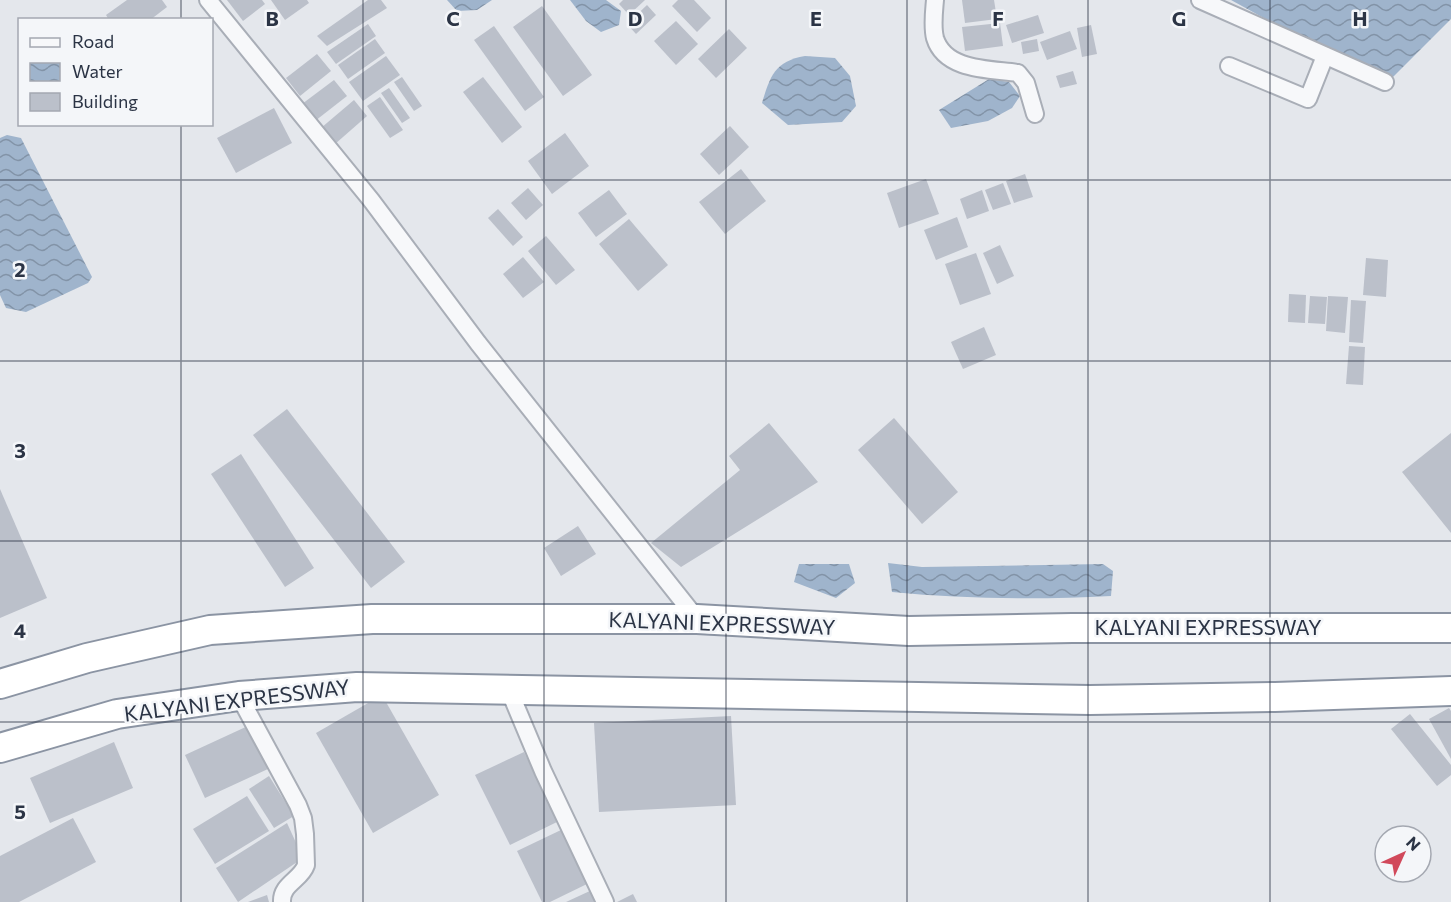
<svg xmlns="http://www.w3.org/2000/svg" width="1451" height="902" font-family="Commissioner,sans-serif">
	<defs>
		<pattern id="water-waves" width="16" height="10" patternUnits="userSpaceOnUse" patternTransform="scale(1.5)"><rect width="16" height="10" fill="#9fb4cc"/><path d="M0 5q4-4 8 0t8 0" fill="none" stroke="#8293a7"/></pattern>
	</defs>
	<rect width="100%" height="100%" fill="#e4e7ec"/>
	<g fill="url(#water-waves)">
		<polygon points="447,0 492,0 477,10 457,11"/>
		<polygon points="570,0 606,0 621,11 619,25 601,32 586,21"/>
		<polygon points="1231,0 1451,0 1451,19 1391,79 1300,38"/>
		<path d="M805,56L835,58L850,76L856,106L842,122L788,125L762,103C770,76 775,61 805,56Z"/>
		<polygon points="989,79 1009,82 1020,96 1012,108 988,121 951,128 939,110"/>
		<polygon points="7,135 21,138 92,277 88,283 26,312 6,308 0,295 0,138"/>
		<path d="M888,563L922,567L1103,564L1113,571L1111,596C1038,600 964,599 892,592Z"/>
		<polygon points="799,564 849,564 855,583 836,598 794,582"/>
	</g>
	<g fill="#bbc0ca">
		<polygon points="127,0 162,0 167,7 150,20 109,20 106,15"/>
		<polygon points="227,0 262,0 265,4 243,21"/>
		<polygon points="271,0 307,0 309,3 285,20"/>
		<polygon points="368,0 381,0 387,8 327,46 317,36"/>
		<polygon points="623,0 645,0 629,15 619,4"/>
		<polygon points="678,0 694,0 711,18 697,32 672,6"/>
		<polygon points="962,0 994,0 997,19 965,23"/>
		<polygon points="647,5 656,15 636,34 627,24"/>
		<polygon points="542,6 592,75 563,96 513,27"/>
		<polygon points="1038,15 1044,33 1012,43 1006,25"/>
		<polygon points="676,21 698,44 676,65 654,41"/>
		<polygon points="1000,23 1003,46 965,51 962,27"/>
		<polygon points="368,24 376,36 336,64 327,52"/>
		<polygon points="1091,25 1097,54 1082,57 1077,28"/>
		<polygon points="494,26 544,97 525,111 474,40"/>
		<polygon points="729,29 747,48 716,78 698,59"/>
		<polygon points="1070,31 1077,49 1047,60 1040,42"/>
		<polygon points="375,39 385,53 348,79 338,65"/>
		<polygon points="1037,39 1039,51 1023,54 1021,42"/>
		<polygon points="317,54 331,71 300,96 286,78"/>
		<polygon points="386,56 400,75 363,101 349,82"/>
		<polygon points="1073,71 1077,84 1060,88 1056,76"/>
		<polygon points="402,77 422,106 414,111 394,82"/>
		<polygon points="483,77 522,127 502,143 463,92"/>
		<polygon points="334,80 347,96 315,121 302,104"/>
		<polygon points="389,88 410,118 402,123 381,93"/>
		<polygon points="380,97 403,130 390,138 367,106"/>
		<polygon points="354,100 367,116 335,144 321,128"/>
		<polygon points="274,108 292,143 236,173 217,138"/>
		<polygon points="730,126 749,147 719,175 700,154"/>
		<polygon points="565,133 589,166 552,194 528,161"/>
		<polygon points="741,169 766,201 725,234 699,202"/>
		<polygon points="1025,174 1033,197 1014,203 1006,181"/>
		<polygon points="926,179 939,214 899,228 887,193"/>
		<polygon points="1003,183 1011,204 993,210 985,190"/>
		<polygon points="528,188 543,205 526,220 511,203"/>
		<polygon points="609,190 627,214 596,237 578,213"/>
		<polygon points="982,190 989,211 967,219 960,199"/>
		<polygon points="498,209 523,237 513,246 488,218"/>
		<polygon points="957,217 968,247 936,260 924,230"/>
		<polygon points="629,219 668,265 638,291 599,244"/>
		<polygon points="546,236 575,270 556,285 528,251"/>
		<polygon points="1000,245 1014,276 997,284 983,253"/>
		<polygon points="976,253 991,294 960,305 945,264"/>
		<polygon points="523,257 544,282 523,298 503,274"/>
		<polygon points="1366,258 1388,260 1386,297 1363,295"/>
		<polygon points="1289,294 1306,295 1305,323 1288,322"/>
		<polygon points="1310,296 1327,297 1325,324 1308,323"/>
		<polygon points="1328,296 1348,297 1345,333 1326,331"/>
		<polygon points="1351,300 1366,301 1363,343 1349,342"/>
		<polygon points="984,327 996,355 963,369 951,342"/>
		<polygon points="1349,346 1365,347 1363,385 1346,384"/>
		<polygon points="287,409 405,562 371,588 253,435"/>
		<polygon points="894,418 958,492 922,524 858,450"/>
		<polygon points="769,423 818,482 681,567 651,543 740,470 729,456"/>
		<polygon points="1451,433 1451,533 1402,472"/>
		<polygon points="241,454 314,568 285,587 211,474"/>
		<polygon points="0,489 47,598 0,618"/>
		<polygon points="578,526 596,554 561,576 544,548"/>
		<polygon points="382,695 439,795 373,833 316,733"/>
		<polygon points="1449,708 1451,711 1451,759 1429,719"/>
		<polygon points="1410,714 1451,765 1451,775 1437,786 1391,729"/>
		<polygon points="731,716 736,805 599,812 594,723"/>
		<polygon points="250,725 270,768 205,798 185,755"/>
		<polygon points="114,742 133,788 50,823 30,778"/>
		<polygon points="524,752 559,821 510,845 475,775"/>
		<polygon points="269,776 294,816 274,828 249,789"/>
		<polygon points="247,796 269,831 215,864 193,829"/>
		<polygon points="73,818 96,862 19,902 0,902 0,856"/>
		<polygon points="287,823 303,858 238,902 216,868"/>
		<polygon points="561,830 587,884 550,902 542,902 517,851"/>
		<polygon points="592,890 597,902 566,902"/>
		<polygon points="633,894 637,902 617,902"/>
		<polygon points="267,895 269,902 248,902"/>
	</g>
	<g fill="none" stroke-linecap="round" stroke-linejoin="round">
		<g stroke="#a9aeb7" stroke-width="20">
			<g id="minor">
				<polyline points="208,0 371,200 478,343 697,619"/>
				<path d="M935,0C934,12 932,26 935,38C945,71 990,69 1018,73L1026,83L1035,114"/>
				<polyline points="1200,0 1385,82"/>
				<polyline points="1229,66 1308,99 1325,56"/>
				<polyline points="509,690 543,771 605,902"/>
				<path d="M239,696L298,805L303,818L305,834L306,865C301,880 281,884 282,902"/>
			</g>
		</g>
		<g stroke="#8b94a3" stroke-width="32">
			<g id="trunk">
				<polyline points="0,684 87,658 210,630 372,619 697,619 909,631 1072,628 1451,628"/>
				<polyline points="0,748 117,714 239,696 357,687 1090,700 1275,697 1451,691"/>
			</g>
		</g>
		<use href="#minor" stroke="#f7f8fa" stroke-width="16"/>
		<use href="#trunk" stroke="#fff" stroke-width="28"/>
	</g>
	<path fill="none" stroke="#2b3445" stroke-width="1.5" stroke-opacity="0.55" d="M181,0V20M363,0V902M544,0V902M726,0V902M907,0V902M1088,0V902M1270,0V902M181,124V902M0,180H1451M0,361H1451M0,541H1451M0,722H1451"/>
	<g text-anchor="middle" stroke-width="5" stroke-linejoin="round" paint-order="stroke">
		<g font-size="21" fill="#2b3445" stroke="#f4f6f9">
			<text transform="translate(722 624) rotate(2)" y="7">KALYANI EXPRESSWAY</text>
			<text x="1208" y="635">KALYANI EXPRESSWAY</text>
			<text transform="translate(237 701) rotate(-7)" y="7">KALYANI EXPRESSWAY</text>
		</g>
	</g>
	<g font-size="20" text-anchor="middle" font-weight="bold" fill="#2b3445" stroke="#f4f6f9" stroke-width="5" stroke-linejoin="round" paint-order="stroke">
		<text x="272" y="26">B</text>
		<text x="453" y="26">C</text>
		<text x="635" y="26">D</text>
		<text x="816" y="26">E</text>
		<text x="998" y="26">F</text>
		<text x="1179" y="26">G</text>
		<text x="1360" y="26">H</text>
		<text x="20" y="277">2</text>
		<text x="20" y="458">3</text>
		<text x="20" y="638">4</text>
		<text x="20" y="819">5</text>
	</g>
	<rect x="18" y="18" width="195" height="108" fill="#f4f6f9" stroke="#a4a8b1" stroke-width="1.5"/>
	<rect x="30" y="38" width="30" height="9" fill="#f7f8fa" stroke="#a4a8b1" stroke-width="1.5"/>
	<text x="72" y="48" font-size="18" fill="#2b3445">Road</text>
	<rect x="30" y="63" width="30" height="18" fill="url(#water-waves)" stroke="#a4a8b1" stroke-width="1.5"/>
	<text x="72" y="78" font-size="18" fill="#2b3445">Water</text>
	<rect x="30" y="93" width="30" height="18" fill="#bbc0ca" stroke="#a4a8b1" stroke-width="1.5"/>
	<text x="72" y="108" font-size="18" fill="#2b3445">Building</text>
	<g transform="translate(1403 854) rotate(45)"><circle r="28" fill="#f4f6f9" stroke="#a4a8b1" stroke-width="1.5"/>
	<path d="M0-4.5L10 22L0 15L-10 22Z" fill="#d1495b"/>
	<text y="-9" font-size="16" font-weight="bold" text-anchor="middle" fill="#2b3445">N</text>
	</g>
</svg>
